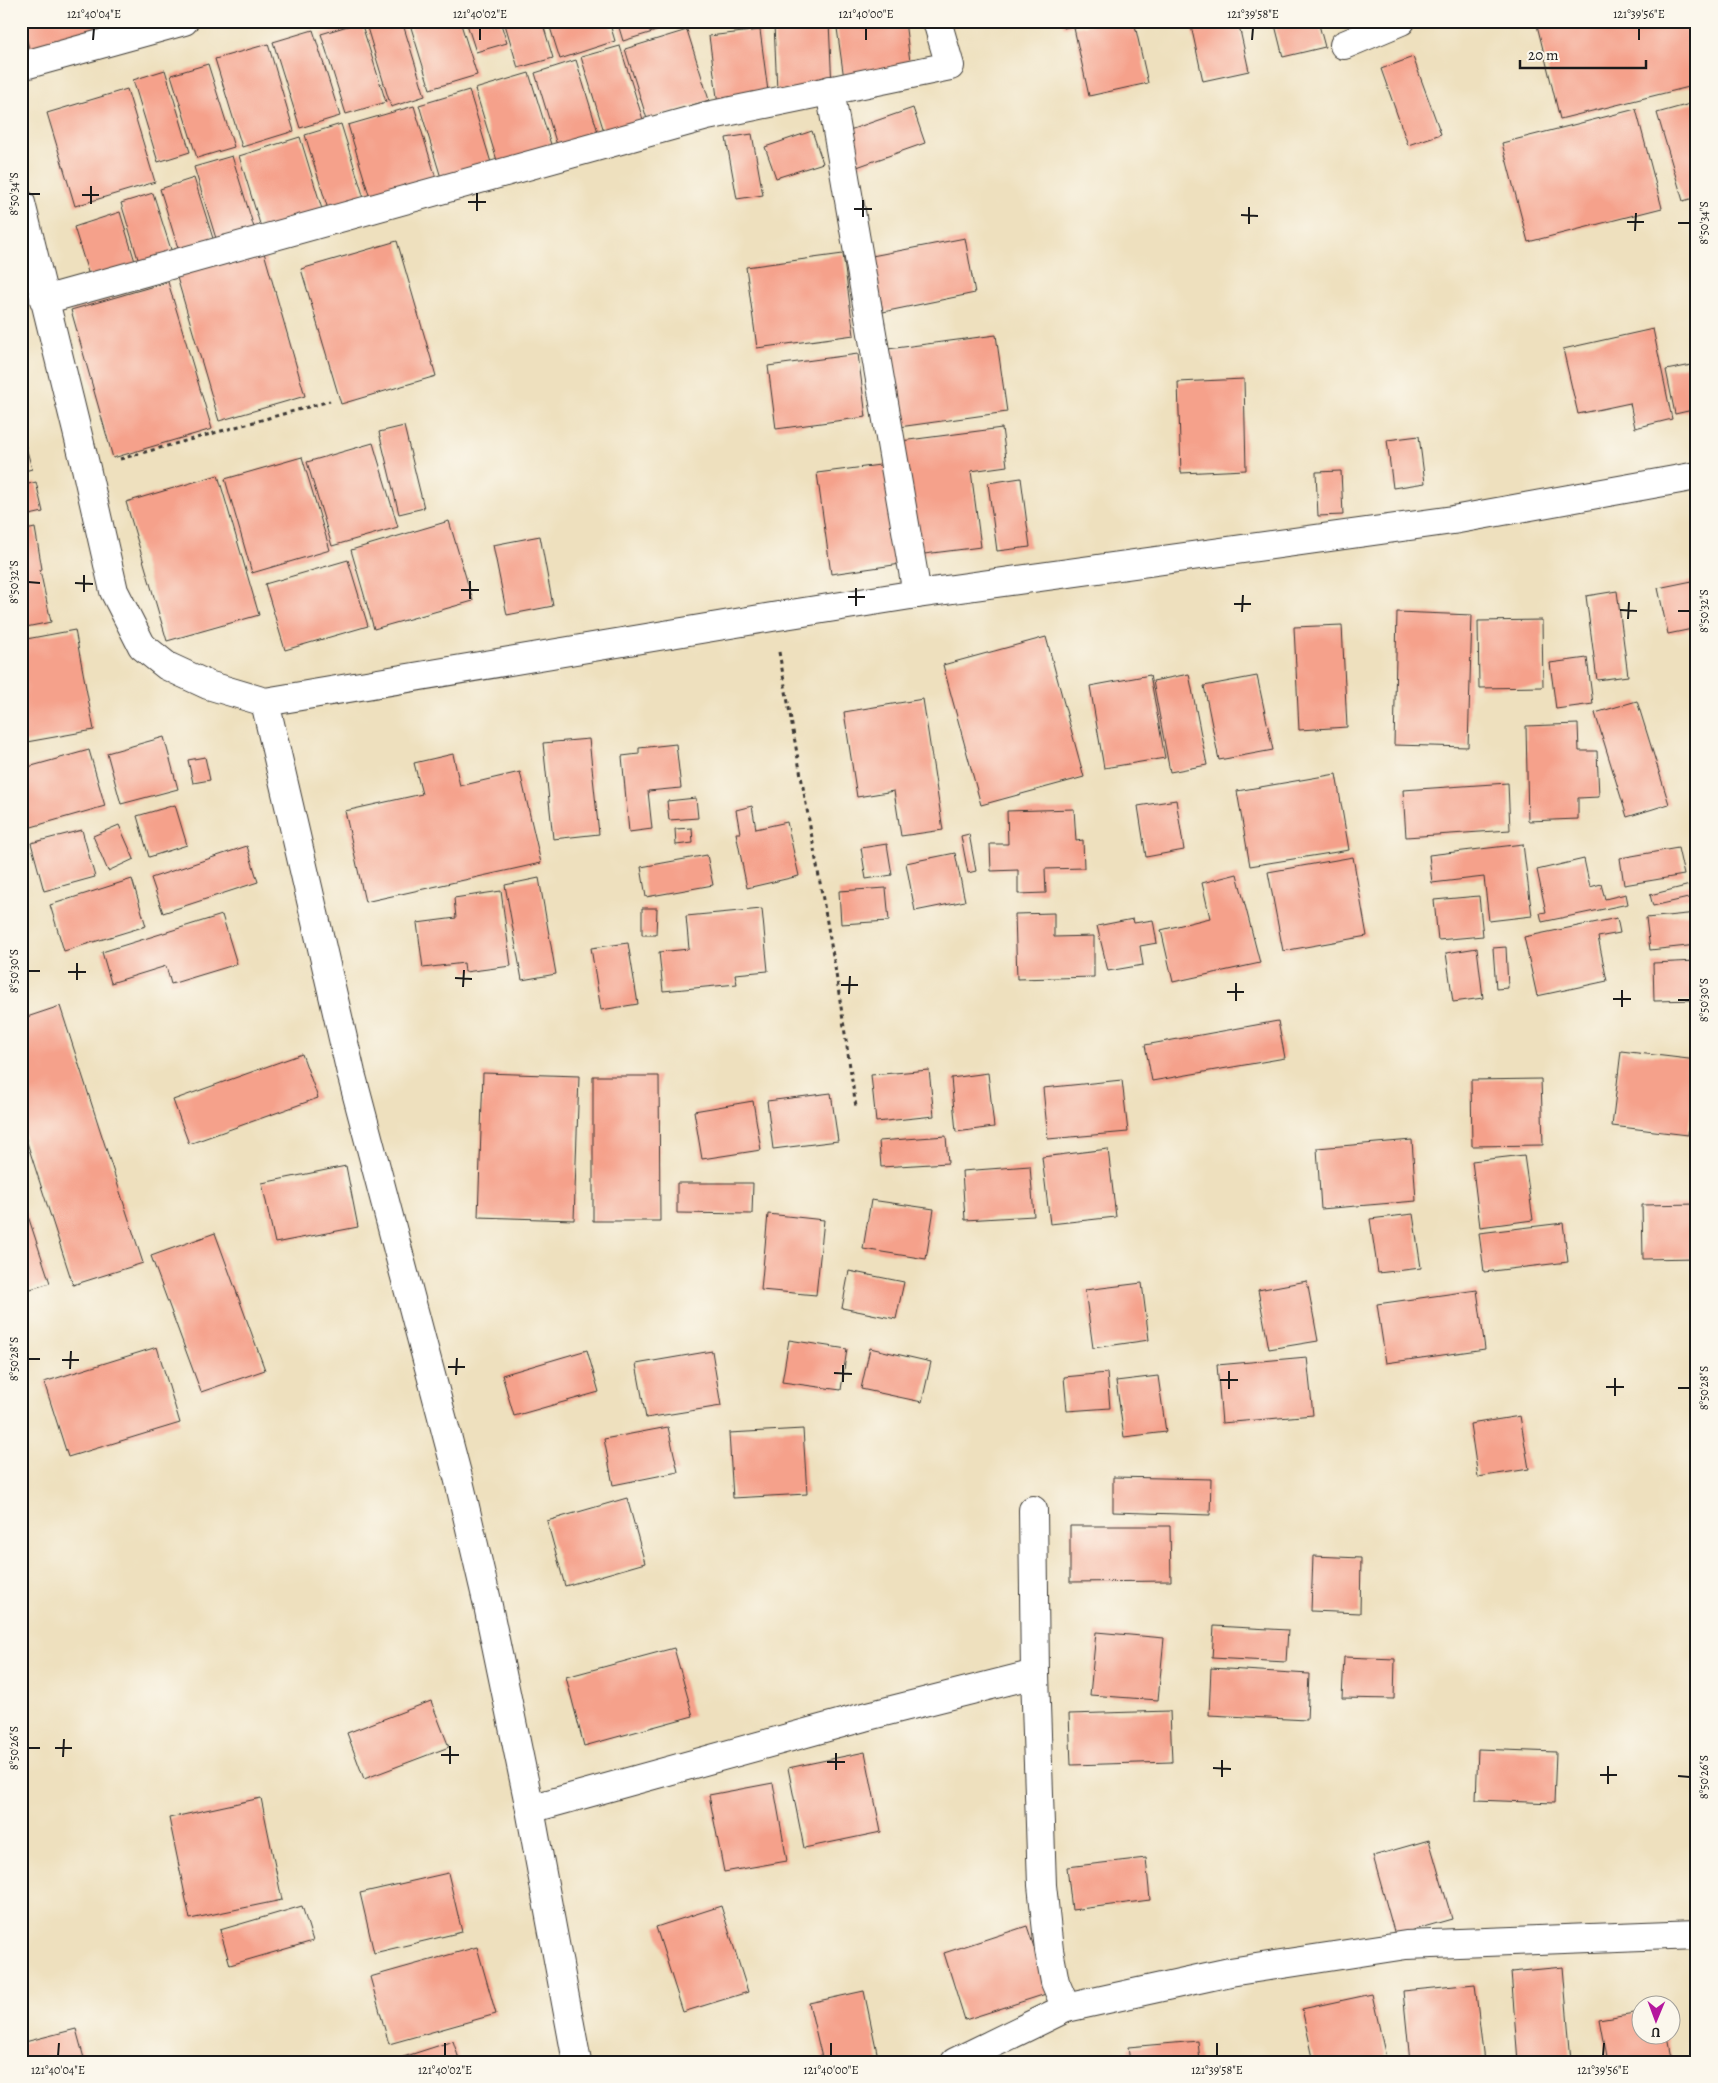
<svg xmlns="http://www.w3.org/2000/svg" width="1718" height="2083" font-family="Alegreya,serif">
	<rect width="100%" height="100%" fill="#fbf7ec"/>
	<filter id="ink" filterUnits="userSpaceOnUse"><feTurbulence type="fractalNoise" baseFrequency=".02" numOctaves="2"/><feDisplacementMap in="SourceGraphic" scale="10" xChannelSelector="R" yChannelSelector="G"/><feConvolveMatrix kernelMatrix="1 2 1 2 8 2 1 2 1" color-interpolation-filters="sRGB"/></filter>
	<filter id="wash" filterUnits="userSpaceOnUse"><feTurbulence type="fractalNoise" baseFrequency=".0096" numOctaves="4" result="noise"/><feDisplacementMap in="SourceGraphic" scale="20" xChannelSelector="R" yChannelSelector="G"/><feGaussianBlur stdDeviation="1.12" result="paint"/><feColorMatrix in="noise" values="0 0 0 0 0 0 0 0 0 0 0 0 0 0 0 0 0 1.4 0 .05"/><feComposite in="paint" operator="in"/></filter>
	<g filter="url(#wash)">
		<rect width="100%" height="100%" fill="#eee0be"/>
		<g id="blocks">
			<g fill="#f5a18b">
				<polygon points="21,21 101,21 106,36 32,58"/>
				<polygon points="365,21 402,21 425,96 391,107"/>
				<polygon points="409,21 460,21 477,75 430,89"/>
				<polygon points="466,21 500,21 507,43 476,52"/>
				<polygon points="504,21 542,21 553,58 518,68"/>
				<polygon points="548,21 609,21 615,41 560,59"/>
				<polygon points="617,21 686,21 686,22 623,41"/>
				<polygon points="702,21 758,21 759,23 703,27"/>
				<polygon points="836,21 905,21 911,70 844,79"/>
				<polygon points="951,21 976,21 977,22 952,27"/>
				<polygon points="1062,21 1087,21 1087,22 1064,28"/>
				<polygon points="1106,21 1134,21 1148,83 1089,96 1074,28"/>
				<polygon points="1190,21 1238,21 1249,71 1203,81"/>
				<polygon points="1274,21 1318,21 1325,47 1283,57"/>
				<polygon points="1536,21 1697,21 1697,85 1560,119"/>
				<polygon points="361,22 386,102 346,114 321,34"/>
				<polygon points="829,22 832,88 777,91 774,24"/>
				<polygon points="313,30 340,116 300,128 273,42"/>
				<polygon points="687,30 709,100 647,119 625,49"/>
				<polygon points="760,30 769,99 718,105 709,36"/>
				<polygon points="268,44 294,131 242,147 215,59"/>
				<polygon points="620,46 645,126 606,138 581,57"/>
				<polygon points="1413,57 1441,134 1408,145 1381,69"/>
				<polygon points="576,60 601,142 560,155 535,73"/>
				<polygon points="208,64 234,147 197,158 171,75"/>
				<polygon points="165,70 190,152 158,162 133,80"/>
				<polygon points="529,73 553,151 499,167 475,89"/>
				<polygon points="127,89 155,182 75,206 47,113"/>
				<polygon points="469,90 492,166 442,181 419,105"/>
				<polygon points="1697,102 1697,197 1683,201 1657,113"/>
				<polygon points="414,106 439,188 373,208 348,125"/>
				<polygon points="913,108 925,143 857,167 844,132"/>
				<polygon points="1636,109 1662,208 1528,242 1502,143"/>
				<polygon points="341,124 367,208 331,219 305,135"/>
				<polygon points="812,131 823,163 776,178 765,147"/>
				<polygon points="752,134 763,195 737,199 726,138"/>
				<polygon points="300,137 325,219 264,237 239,156"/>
				<polygon points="232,156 256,234 218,245 194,167"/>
				<polygon points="194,178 216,248 181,258 160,189"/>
				<polygon points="153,193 174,259 141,269 121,203"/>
				<polygon points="120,212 137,268 91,282 74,227"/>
				<polygon points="965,238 975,293 883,312 872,256"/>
				<polygon points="397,241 436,376 341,404 301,269"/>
				<polygon points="263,249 305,396 219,421 176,274"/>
				<polygon points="843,254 854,335 757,348 746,267"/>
				<polygon points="168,282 212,429 113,458 71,310"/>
				<polygon points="1697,314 1697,338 1696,338 1691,315"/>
				<polygon points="1653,329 1672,419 1635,428 1630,403 1578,414 1563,349"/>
				<polygon points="996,335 1007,412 899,427 888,349"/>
				<polygon points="858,354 866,417 776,429 768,366"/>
				<polygon points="1697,364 1697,409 1675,414 1666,370"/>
				<polygon points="1244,379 1246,470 1181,473 1178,382"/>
				<polygon points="404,426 424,508 399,514 379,432"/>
				<polygon points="1002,428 1007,466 971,471 981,547 916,555 901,441"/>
				<polygon points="21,429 32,469 21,472"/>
				<polygon points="1419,436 1425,483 1393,488 1387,440"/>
				<polygon points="373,443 398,527 332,546 307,462"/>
				<polygon points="302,457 330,550 252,573 225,479"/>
				<polygon points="888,464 901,564 831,574 817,473"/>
				<polygon points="1341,471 1343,515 1318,516 1316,472"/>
				<polygon points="218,475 259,615 167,641 126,502"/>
				<polygon points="1021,478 1030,547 997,551 988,483"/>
				<polygon points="36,482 43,512 21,517 21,486"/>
				<polygon points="449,521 473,601 374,629 351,550"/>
				<polygon points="35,528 42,569 40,570 51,622 21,628 21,531"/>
				<polygon points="540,536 553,606 507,615 493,545"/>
				<polygon points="348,560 368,626 285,650 265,584"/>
				<polygon points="1697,580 1697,628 1668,634 1658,588"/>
				<polygon points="1617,591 1628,676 1597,680 1586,596"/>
				<polygon points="1397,612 1472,615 1468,747 1394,745"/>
				<polygon points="1542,620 1543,687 1479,688 1478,621"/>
				<polygon points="1342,625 1347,727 1299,730 1294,627"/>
				<polygon points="75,630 94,730 21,743 21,640"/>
				<polygon points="1046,637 1084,777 981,805 943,665"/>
				<polygon points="1587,658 1593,704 1556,709 1550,663"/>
				<polygon points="1189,674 1207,765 1170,772 1153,681"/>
				<polygon points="1150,675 1165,758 1104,768 1090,686"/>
				<polygon points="1257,676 1273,750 1219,760 1204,686"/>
				<polygon points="923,699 943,830 901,836 894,791 857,797 844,712"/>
				<polygon points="1637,701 1669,804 1627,817 1595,713"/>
				<polygon points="1578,724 1579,751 1597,751 1599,797 1578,798 1578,819 1528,821 1526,726"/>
				<polygon points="164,737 178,789 121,804 107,753"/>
				<polygon points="589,739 599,834 553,839 543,743"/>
				<polygon points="676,744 681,788 648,791 652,829 629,832 622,756 639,754 639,748"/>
				<polygon points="89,750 105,806 21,830 21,769"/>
				<polygon points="453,754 460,786 520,772 541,863 365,902 345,811 422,794 414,763"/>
				<polygon points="205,757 210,780 193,783 188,760"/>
				<polygon points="1336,774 1349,850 1250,866 1237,791"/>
				<polygon points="1508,783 1510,830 1406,837 1403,790"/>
				<polygon points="696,798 698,818 669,820 667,801"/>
				<polygon points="1176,800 1184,850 1146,857 1138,806"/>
				<polygon points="175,805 187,845 149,857 137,816"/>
				<polygon points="752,806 756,829 787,822 799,876 747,888 736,833 740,833 736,810"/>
				<polygon points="1074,809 1076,841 1083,840 1084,868 1045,869 1046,893 1018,894 1018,870 991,871 990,844 1008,844 1007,811"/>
				<polygon points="119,825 134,859 108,871 93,836"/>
				<polygon points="692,828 693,843 676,845 675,829"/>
				<polygon points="82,830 95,877 44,891 31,843"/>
				<polygon points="969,834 976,871 968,873 961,836"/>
				<polygon points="887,844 892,875 866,879 861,848"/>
				<polygon points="1523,844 1532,916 1489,921 1484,877 1432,883 1429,855"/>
				<polygon points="247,846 258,882 163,913 151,878"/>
				<polygon points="1678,848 1684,875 1624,885 1620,858"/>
				<polygon points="955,853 965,901 915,911 906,863"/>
				<polygon points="707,855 713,885 646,897 641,867"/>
				<polygon points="1353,857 1367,936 1283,951 1268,872"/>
				<polygon points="1584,859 1590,887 1601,884 1605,899 1626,894 1628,904 1542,922 1540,913 1546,912 1537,870"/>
				<polygon points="1237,874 1260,963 1173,982 1161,930 1210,918 1202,883"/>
				<polygon points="539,878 556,974 522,980 505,885"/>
				<polygon points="132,879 146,926 64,951 50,905"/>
				<polygon points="1694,884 1697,896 1653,906 1650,895"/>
				<polygon points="886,888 889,921 841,924 839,891"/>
				<polygon points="501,891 511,966 465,972 464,963 423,968 417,923 456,918 454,898"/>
				<polygon points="1479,896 1483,936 1438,940 1434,900"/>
				<polygon points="642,908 657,908 656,935 642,935"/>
				<polygon points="762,909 768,971 735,974 737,984 663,991 659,952 689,949 686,916"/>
				<polygon points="1054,913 1054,937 1094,936 1094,977 1017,979 1015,914"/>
				<polygon points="1697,913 1697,945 1650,950 1646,918"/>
				<polygon points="222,915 237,964 171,984 166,966 111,983 102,952"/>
				<polygon points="1617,918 1620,933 1598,937 1607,981 1537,996 1524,937"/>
				<polygon points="1133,919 1134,923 1153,920 1157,943 1140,946 1143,965 1108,971 1097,926"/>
				<polygon points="628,943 638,1004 601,1010 591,948"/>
				<polygon points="1506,947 1508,988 1496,989 1493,948"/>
				<polygon points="1477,948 1483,998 1453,1002 1446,953"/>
				<polygon points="1697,961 1697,1000 1654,1001 1653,963"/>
				<polygon points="60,1006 143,1263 73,1285 21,1124 21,1019"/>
				<polygon points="1278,1021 1285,1058 1152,1081 1145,1045"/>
				<polygon points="1621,1051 1697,1060 1688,1135 1612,1126"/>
				<polygon points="302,1054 318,1098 189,1144 173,1100"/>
				<polygon points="929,1070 934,1116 876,1122 871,1075"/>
				<polygon points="483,1073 579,1076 574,1220 478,1217"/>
				<polygon points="988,1073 994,1127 956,1132 951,1078"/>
				<polygon points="593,1076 659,1076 660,1221 593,1221"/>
				<polygon points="1541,1079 1543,1145 1472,1146 1471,1080"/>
				<polygon points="1122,1080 1128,1132 1048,1139 1043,1088"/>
				<polygon points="831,1093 838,1141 773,1149 767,1101"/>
				<polygon points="753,1101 761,1150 702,1159 694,1111"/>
				<polygon points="946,1136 948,1163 881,1167 879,1141"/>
				<polygon points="1412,1140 1416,1201 1321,1209 1317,1148"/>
				<polygon points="1108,1149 1116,1217 1050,1224 1042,1157"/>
				<polygon points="1524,1155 1533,1220 1480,1227 1472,1161"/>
				<polygon points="346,1166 358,1227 275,1243 262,1183"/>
				<polygon points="1030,1166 1034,1216 965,1220 962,1171"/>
				<polygon points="677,1183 753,1183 752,1214 677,1213"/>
				<polygon points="871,1200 934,1209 926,1259 863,1249"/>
				<polygon points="1697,1204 1697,1258 1643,1259 1642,1205"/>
				<polygon points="26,1210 50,1283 21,1292 21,1212"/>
				<polygon points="768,1214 824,1220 816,1295 761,1290"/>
				<polygon points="1413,1214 1421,1268 1378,1273 1370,1219"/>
				<polygon points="1563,1223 1568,1262 1484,1272 1479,1233"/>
				<polygon points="215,1233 265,1370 201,1392 151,1256"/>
				<polygon points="849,1271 904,1282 896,1319 842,1308"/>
				<polygon points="1307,1281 1318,1341 1269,1349 1258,1290"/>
				<polygon points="1142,1283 1149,1340 1093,1348 1085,1290"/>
				<polygon points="1477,1290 1485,1349 1386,1363 1377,1304"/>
				<polygon points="789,1340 847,1349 841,1390 782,1382"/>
				<polygon points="157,1347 180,1423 68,1457 44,1382"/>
				<polygon points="870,1348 931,1362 922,1402 861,1389"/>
				<polygon points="587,1350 599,1392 514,1416 502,1375"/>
				<polygon points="712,1351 721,1406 646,1418 636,1364"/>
				<polygon points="1307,1357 1313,1415 1222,1423 1217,1365"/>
				<polygon points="1107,1373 1110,1408 1067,1411 1064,1377"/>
				<polygon points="1158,1376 1166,1432 1124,1437 1116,1381"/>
				<polygon points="1520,1416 1529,1469 1478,1477 1470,1424"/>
				<polygon points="668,1427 678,1472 613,1485 604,1439"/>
				<polygon points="803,1429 807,1494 733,1498 729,1433"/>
				<polygon points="1113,1477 1211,1479 1210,1515 1113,1512"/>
				<polygon points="627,1498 645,1563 565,1586 547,1521"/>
				<polygon points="1070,1526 1170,1526 1171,1581 1070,1582"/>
				<polygon points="1313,1556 1361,1558 1360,1613 1311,1611"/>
				<polygon points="1214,1626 1288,1630 1286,1662 1212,1658"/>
				<polygon points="1096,1632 1164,1638 1158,1700 1090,1695"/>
				<polygon points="674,1648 693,1716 584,1746 566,1677"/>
				<polygon points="1344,1657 1395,1659 1394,1699 1342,1698"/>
				<polygon points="1211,1668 1309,1674 1307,1720 1209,1715"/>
				<polygon points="431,1701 449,1747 364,1779 347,1733"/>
				<polygon points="1170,1711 1172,1762 1071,1765 1069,1714"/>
				<polygon points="1478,1749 1556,1752 1554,1803 1476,1800"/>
				<polygon points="865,1752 881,1832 804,1848 788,1768"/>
				<polygon points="773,1783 787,1861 724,1872 709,1795"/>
				<polygon points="261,1798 282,1900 190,1919 169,1818"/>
				<polygon points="1429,1840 1452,1919 1395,1935 1373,1856"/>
				<polygon points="1146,1858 1150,1900 1072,1910 1067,1867"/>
				<polygon points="448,1873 462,1932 374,1953 360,1893"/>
				<polygon points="302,1906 313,1941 230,1965 220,1930"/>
				<polygon points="721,1906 748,1992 683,2012 656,1927"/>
				<polygon points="1027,1926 1049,1993 965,2020 944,1953"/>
				<polygon points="477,1947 496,2014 389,2044 370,1977"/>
				<polygon points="1563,1967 1571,2061 1518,2062 1511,1972"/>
				<polygon points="1475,1984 1484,2062 1410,2062 1403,1991"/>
				<polygon points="864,1991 879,2062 823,2062 809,2003"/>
				<polygon points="1372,1994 1387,2062 1314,2062 1302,2009"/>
				<polygon points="1640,2012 1640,2036 1668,2036 1673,2062 1607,2062 1599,2019"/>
				<polygon points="76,2029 85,2062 21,2062 21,2043"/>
				<polygon points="453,2041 460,2062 391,2062 391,2061"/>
				<polygon points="1198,2041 1200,2062 1130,2062 1128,2047"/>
			</g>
		</g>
	</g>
	<g filter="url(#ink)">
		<use href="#blocks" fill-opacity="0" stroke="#3c3934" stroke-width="1"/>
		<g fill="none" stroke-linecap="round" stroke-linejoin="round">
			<g stroke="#3c3934" stroke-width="30">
				<g id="minor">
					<polyline points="1344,45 1401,21"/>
					<polyline points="21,66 184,21"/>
					<polyline points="830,90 917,594"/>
					<polyline points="21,203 86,468 114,591 142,646 167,666 208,685 265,702"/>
					<polyline points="44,300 707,116 950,66 937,21"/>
					<polyline points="1033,1510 1035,1674 1042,1885 1049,1950 1055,1982 1066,2008"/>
					<polyline points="530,1809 864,1717 1035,1674"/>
					<polyline points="577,2062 530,1809 487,1601 459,1481 351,1073 265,702 772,617 917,594 1453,520 1697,476"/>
					<polyline points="955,2062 1066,2008 1230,1972 1406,1945 1697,1934"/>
				</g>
			</g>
			<g stroke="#3c3934" stroke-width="3" stroke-dasharray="4 4" stroke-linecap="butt">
				<polyline points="120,459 330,401"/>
				<polyline points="779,652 835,967 856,1107"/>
			</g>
			<use href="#minor" stroke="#fff" stroke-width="28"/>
		</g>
	</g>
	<path fill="none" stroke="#1c1c1c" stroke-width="2" d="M93,40L94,28M480,40V28M866,40V28M1252,40L1253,28M1639,40V28M28,194H40M82,195H99M468,202H486M91,204V186M854,209H872M477,211V193M1241,215L1258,216M863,217V200M1627,222H1644M1678,223H1690M1249,224V207M1635,231L1636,213M28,582L40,583M75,583L93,584M461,590H479M84,592V575M848,597H865M470,599V581M1234,604H1251M856,606V588M1620,610L1637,611M1678,611H1690M1242,612L1243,595M1628,619L1629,602M28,971H40M68,972H86M455,978L472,979M77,980V963M841,985H858M463,987L464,970M1227,992H1244M849,994L850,976M1613,999H1631M1678,1000H1690M1236,1001V983M1622,1007V990M28,1359H40M62,1360H79M448,1367H465M70,1369L71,1351M834,1373L852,1374M456,1375L457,1358M1220,1380H1238M843,1382V1365M1606,1387H1624M1678,1388H1690M1229,1389V1371M1615,1396V1378M28,1748H40M55,1748H72M441,1755H459M63,1757L64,1739M827,1762H845M450,1764V1746M1213,1768L1231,1769M836,1770V1753M1600,1775H1617M1678,1776L1690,1777M1222,1777V1760M1608,1784V1766M58,2056L59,2043M445,2056V2043M831,2056V2043M1217,2056V2043M1603,2056L1604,2043"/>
	<rect width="1718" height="2083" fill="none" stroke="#fbf7ec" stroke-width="55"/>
	<g transform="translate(1656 2020) rotate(181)"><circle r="24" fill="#fbf7ec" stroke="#a29f99"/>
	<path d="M0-4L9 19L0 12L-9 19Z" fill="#b5179e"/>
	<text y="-8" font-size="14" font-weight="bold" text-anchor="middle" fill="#1c1c1c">U</text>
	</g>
	<path d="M1520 60v8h126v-8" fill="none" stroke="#1c1c1c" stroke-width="2.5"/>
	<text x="1528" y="60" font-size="15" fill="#1c1c1c" stroke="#fbf7ec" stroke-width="4" paint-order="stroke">20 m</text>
	<rect x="28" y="28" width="1662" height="2028" fill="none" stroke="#1c1c1c" stroke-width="2"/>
	<g font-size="12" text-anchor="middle" fill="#1c1c1c">
		<text x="94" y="18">121°40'04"E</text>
		<text x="480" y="18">121°40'02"E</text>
		<text x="866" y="18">121°40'00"E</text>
		<text x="1253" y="18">121°39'58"E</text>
		<text x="1639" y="18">121°39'56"E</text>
		<text transform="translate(14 194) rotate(-90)" y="4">8°50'34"S</text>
		<text transform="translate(1704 223) rotate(-90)" y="4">8°50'34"S</text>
		<text transform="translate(14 582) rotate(-90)" y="4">8°50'32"S</text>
		<text transform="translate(1704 611) rotate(-90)" y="4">8°50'32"S</text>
		<text transform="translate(14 971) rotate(-90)" y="4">8°50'30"S</text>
		<text transform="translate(1704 1000) rotate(-90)" y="4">8°50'30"S</text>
		<text transform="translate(14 1359) rotate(-90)" y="4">8°50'28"S</text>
		<text transform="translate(1704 1388) rotate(-90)" y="4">8°50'28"S</text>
		<text transform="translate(14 1748) rotate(-90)" y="4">8°50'26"S</text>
		<text transform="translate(1704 1777) rotate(-90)" y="4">8°50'26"S</text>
		<text x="58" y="2074">121°40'04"E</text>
		<text x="445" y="2074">121°40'02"E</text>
		<text x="831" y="2074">121°40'00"E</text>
		<text x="1217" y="2074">121°39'58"E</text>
		<text x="1603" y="2074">121°39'56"E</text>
	</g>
</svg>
